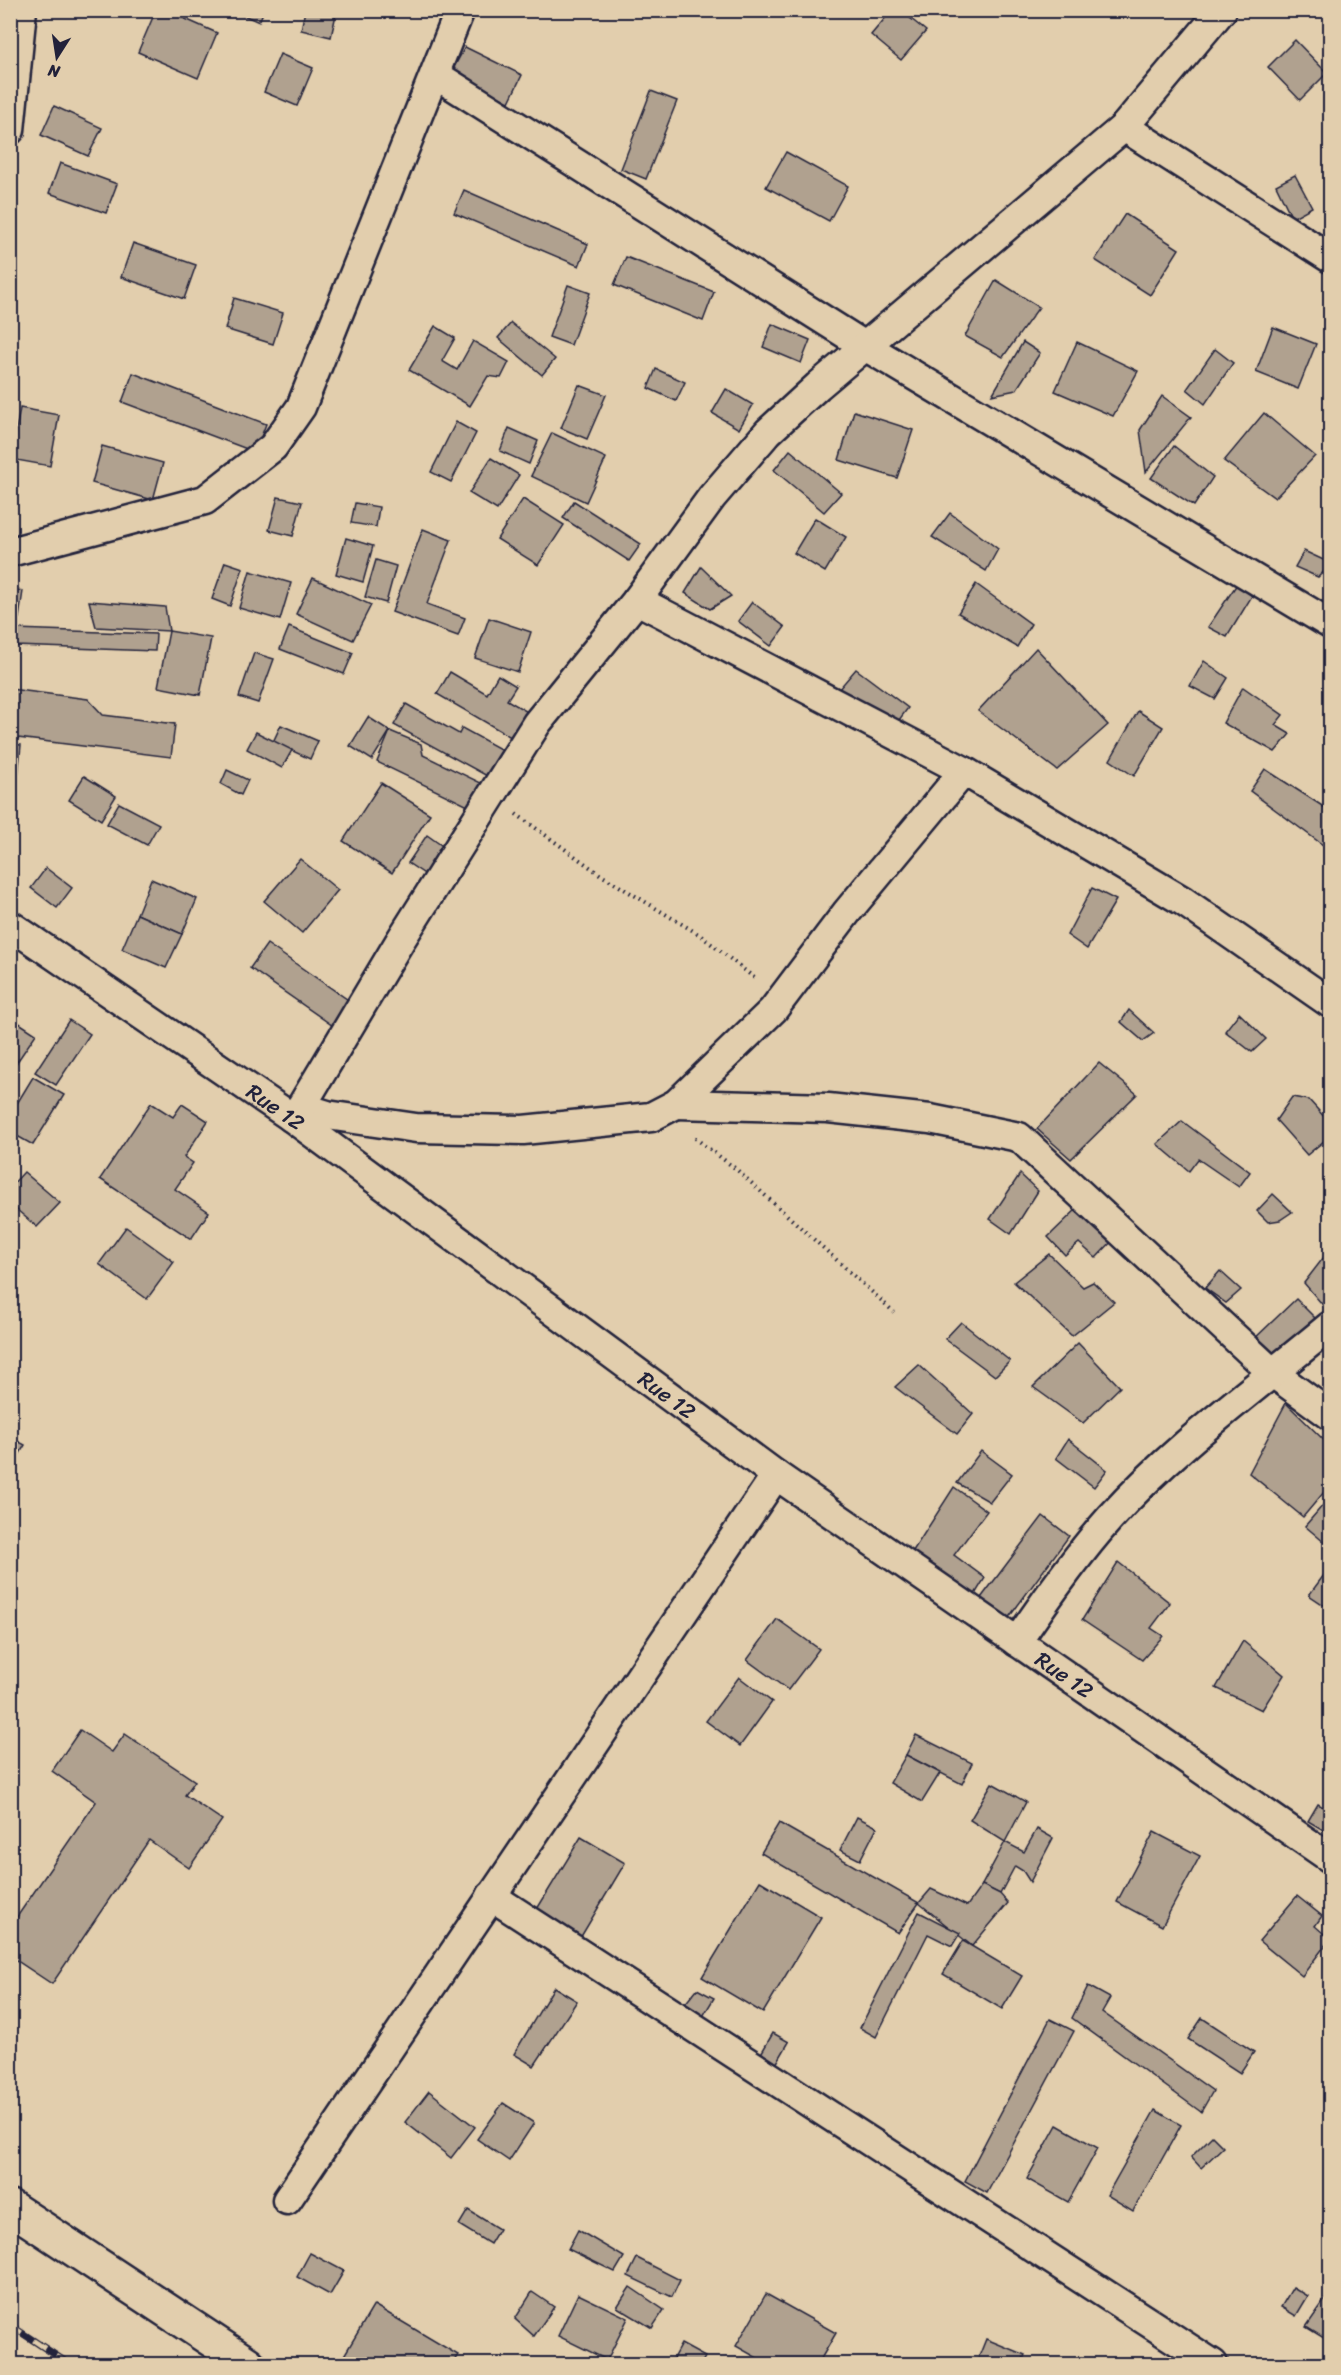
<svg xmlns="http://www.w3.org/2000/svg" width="1341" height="2375" font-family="Sriracha,sans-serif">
	<rect width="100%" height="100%" fill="#e2cead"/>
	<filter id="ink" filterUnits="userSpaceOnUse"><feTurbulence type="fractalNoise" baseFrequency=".0167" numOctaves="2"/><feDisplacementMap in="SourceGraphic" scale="12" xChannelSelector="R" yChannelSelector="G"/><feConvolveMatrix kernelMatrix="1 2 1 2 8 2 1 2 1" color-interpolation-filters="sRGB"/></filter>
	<g filter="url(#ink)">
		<g fill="#b0a18f" stroke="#22223b" stroke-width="1.5">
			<polygon points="156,10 165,10 217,33 198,78 138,52"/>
			<polygon points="232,10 264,10 259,22"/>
			<polygon points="305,10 337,10 331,37 301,30"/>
			<polygon points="892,10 900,10 926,31 901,60 871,35"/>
			<polygon points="1295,40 1327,73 1300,100 1268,67"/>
			<polygon points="465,47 522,75 509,102 451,73"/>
			<polygon points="280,54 313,68 297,106 264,92"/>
			<polygon points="651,91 677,101 646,179 621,169"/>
			<polygon points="54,106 102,128 88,156 41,135"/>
			<polygon points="786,152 848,186 829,221 766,187"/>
			<polygon points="60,163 117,184 106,213 49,193"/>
			<polygon points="1295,175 1312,207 1292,218 1276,185"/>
			<polygon points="464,190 588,244 579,266 454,213"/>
			<polygon points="1125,214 1179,249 1150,295 1095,260"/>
			<polygon points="133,243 196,265 184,299 121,277"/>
			<polygon points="626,257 714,292 703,321 614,285"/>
			<polygon points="996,280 1039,307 1003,357 965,336"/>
			<polygon points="568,285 590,293 571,345 549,337"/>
			<polygon points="234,298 283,313 273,344 225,329"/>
			<polygon points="511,323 555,359 542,375 498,338"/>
			<polygon points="772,324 810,340 801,363 763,347"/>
			<polygon points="435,326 455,338 442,361 457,370 473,341 509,362 501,378 488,376 470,406 409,370"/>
			<polygon points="1273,327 1316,344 1298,389 1256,372"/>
			<polygon points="1023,342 1040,353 1016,390 992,395"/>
			<polygon points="1077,342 1138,371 1113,416 1055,391"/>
			<polygon points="1215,349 1233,363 1205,404 1187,389"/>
			<polygon points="656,369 685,382 676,401 648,388"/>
			<polygon points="133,373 266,424 255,452 122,402"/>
			<polygon points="579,385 606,395 587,439 561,428"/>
			<polygon points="726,389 753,405 739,429 712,413"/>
			<polygon points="1162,396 1191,417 1146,472 1140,430"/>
			<polygon points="20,408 59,415 50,466 11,459"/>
			<polygon points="854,411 913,430 897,478 839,460"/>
			<polygon points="1264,413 1315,456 1275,498 1224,461"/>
			<polygon points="456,422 476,433 451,482 431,472"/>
			<polygon points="509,428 538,441 529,464 500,451"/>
			<polygon points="552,433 606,458 586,502 531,476"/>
			<polygon points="102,446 163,463 153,500 92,483"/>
			<polygon points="1174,446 1213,477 1194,506 1151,478"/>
			<polygon points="790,450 841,493 824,512 774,470"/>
			<polygon points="491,458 519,475 497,510 469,493"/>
			<polygon points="278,497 302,502 293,536 269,530"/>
			<polygon points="523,499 564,525 538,565 497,539"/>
			<polygon points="574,501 641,544 629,561 563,518"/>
			<polygon points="355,503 379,507 376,527 351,523"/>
			<polygon points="950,513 998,549 986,571 932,537"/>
			<polygon points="815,518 846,537 825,572 794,553"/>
			<polygon points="423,529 451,540 427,604 465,618 458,636 392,612"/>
			<polygon points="346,538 373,546 363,582 336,574"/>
			<polygon points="1304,551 1330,563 1330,566 1318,577 1295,567"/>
			<polygon points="376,560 396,566 386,603 365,597"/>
			<polygon points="225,562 243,568 230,606 212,599"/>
			<polygon points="701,567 731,596 710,609 685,593"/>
			<polygon points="250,571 291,583 280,620 239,608"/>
			<polygon points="313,578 371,605 353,640 296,614"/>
			<polygon points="976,584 1031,624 1017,647 958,613"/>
			<polygon points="1237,584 1252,596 1227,637 1208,627"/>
			<polygon points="10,589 23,591 19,618 10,617"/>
			<polygon points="89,601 165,607 169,631 96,627"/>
			<polygon points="752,602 785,627 771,646 738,621"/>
			<polygon points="489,618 531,632 518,672 475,658"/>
			<polygon points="289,627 353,653 344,674 280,649"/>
			<polygon points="16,629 156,634 155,651 15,646"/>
			<polygon points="169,631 211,638 200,695 158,687"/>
			<polygon points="1036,648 1108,725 1057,770 978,711"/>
			<polygon points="254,653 274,659 258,703 239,697"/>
			<polygon points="1204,661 1228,678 1215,699 1190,686"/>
			<polygon points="856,669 908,708 893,728 838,690"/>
			<polygon points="450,672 487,694 498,675 516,686 507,700 531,714 516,740 437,694"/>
			<polygon points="1243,687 1283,715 1275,725 1290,734 1275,752 1223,723"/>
			<polygon points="10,689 88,699 103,715 175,724 171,757 10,737"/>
			<polygon points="406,704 459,734 462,728 504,751 489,777 394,725"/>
			<polygon points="1138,711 1163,727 1134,776 1110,760"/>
			<polygon points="368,717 390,731 372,760 350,746"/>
			<polygon points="281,725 318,741 310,759 273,742"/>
			<polygon points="390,731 421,744 423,755 481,783 470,807 377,762"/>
			<polygon points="256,732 292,750 282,768 247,749"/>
			<polygon points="10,744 21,745 17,787 10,788"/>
			<polygon points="1265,769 1330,811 1330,837 1323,845 1250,791"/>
			<polygon points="227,770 248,780 241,795 221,784"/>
			<polygon points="84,776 116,796 101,820 69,800"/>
			<polygon points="381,783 430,814 392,873 343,841"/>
			<polygon points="119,803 159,824 147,845 107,824"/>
			<polygon points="427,835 448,850 429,877 408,863"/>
			<polygon points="300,859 338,890 302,933 264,901"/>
			<polygon points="46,868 72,888 57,908 31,888"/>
			<polygon points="151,879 197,899 182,934 137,914"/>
			<polygon points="1092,888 1116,900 1087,949 1067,935"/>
			<polygon points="137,914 182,934 166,968 122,949"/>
			<polygon points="267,944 354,1004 336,1028 250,968"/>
			<polygon points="1129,1010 1154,1033 1143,1041 1121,1022"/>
			<polygon points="1239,1013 1266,1039 1252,1052 1225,1031"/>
			<polygon points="10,1017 36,1034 15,1065 10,1062"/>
			<polygon points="69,1020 90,1034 56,1085 35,1072"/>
			<polygon points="1099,1063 1137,1094 1071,1159 1037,1129"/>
			<polygon points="33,1077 64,1095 33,1145 10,1132 10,1115"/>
			<polygon points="1292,1097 1309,1100 1327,1120 1325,1140 1307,1155 1276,1120"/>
			<polygon points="151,1103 173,1117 182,1104 208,1121 184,1157 193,1163 175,1189 209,1212 191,1239 100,1179"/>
			<polygon points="1182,1121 1250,1172 1239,1187 1198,1159 1189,1171 1157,1144"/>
			<polygon points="24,1172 60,1203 37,1227 10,1204 10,1187"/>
			<polygon points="1020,1174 1038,1191 1011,1234 990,1219"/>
			<polygon points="1273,1194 1292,1212 1280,1220 1268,1222 1257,1211"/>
			<polygon points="1081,1205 1115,1238 1096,1258 1079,1243 1065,1255 1048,1237"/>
			<polygon points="126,1227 174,1262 147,1299 99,1264"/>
			<polygon points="1049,1254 1083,1287 1093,1282 1114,1302 1072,1336 1014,1282"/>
			<polygon points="1324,1257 1330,1262 1330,1307 1327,1310 1304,1283"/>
			<polygon points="1220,1271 1241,1290 1226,1303 1205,1288"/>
			<polygon points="1296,1299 1319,1322 1275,1364 1250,1343"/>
			<polygon points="961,1322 1010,1361 995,1376 945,1339"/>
			<polygon points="1078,1343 1120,1387 1083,1423 1033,1387"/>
			<polygon points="919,1365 973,1414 957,1434 895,1387"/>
			<polygon points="1286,1403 1330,1446 1330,1485 1303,1517 1249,1473"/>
			<polygon points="10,1437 25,1445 10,1470"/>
			<polygon points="1068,1439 1107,1470 1094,1487 1056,1458"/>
			<polygon points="981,1451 1012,1474 990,1502 957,1483"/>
			<polygon points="954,1487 987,1511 954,1555 985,1578 974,1596 911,1554"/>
			<polygon points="1330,1497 1330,1536 1325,1543 1305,1526"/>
			<polygon points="1043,1516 1069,1536 1007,1620 981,1598"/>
			<polygon points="1118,1562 1170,1603 1151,1628 1163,1636 1142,1660 1082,1620"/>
			<polygon points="1330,1567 1330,1609 1309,1595"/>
			<polygon points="777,1619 819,1649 788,1690 747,1660"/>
			<polygon points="1243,1641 1284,1675 1262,1710 1216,1688"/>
			<polygon points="739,1677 772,1702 740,1746 706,1721"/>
			<polygon points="80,1730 112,1752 125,1734 195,1781 185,1795 222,1820 189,1868 149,1840 52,1984 10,1956 10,1927 96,1802 52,1771"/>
			<polygon points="916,1735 972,1763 962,1784 906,1755"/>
			<polygon points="906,1755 940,1773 922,1802 890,1783"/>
			<polygon points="992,1783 1026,1802 1005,1842 970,1820"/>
			<polygon points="1318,1804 1330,1811 1330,1834 1308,1821"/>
			<polygon points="857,1817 877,1827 860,1860 840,1850"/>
			<polygon points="779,1823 919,1903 898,1933 761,1853"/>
			<polygon points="1037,1829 1053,1838 1030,1882 1023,1871 1015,1866 1000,1894 982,1885 1005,1842 1024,1852"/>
			<polygon points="1154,1832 1200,1856 1162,1926 1117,1902"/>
			<polygon points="581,1837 625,1863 579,1940 534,1914"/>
			<polygon points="760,1881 821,1917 763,2013 702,1977"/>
			<polygon points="982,1885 1000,1894 1008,1903 972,1946 919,1903 931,1889 967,1906"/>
			<polygon points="1297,1896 1322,1916 1315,1926 1330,1939 1302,1976 1259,1941"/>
			<polygon points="919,1912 960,1933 952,1946 928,1934 876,2037 860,2028"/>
			<polygon points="963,1941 1022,1976 1002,2009 943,1974"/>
			<polygon points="1088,1986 1110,1998 1102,2012 1213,2091 1201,2112 1072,2018"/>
			<polygon points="554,1987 577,2001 534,2066 514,2054"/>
			<polygon points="697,1989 714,1998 702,2018 684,2005"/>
			<polygon points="1202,2018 1254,2052 1240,2073 1188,2039"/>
			<polygon points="1050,2019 1074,2031 987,2193 965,2181"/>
			<polygon points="773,2033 789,2042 775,2066 759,2057"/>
			<polygon points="429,2091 475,2127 451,2158 405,2122"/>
			<polygon points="503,2103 534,2123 509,2161 477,2139"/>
			<polygon points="1155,2110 1181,2125 1133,2211 1107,2195"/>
			<polygon points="1057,2125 1098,2148 1068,2202 1027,2179"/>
			<polygon points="1212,2136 1223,2147 1201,2168 1191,2157"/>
			<polygon points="468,2210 499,2229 490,2244 459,2225"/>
			<polygon points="578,2230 624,2257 615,2272 568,2249"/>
			<polygon points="310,2253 344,2271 330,2295 297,2277"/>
			<polygon points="637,2258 680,2280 672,2297 628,2276"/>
			<polygon points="630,2287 664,2310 652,2328 617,2307"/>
			<polygon points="1293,2287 1308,2296 1296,2316 1281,2307"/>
			<polygon points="532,2292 554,2307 534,2336 515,2319"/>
			<polygon points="578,2294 628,2318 607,2360 558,2336"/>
			<polygon points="766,2294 836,2333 818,2364 768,2364 736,2346"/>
			<polygon points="1329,2294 1330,2295 1330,2335 1327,2340 1306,2327"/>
			<polygon points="374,2305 458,2355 452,2364 339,2364"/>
			<polygon points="986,2339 1025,2355 1021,2364 976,2364"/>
			<polygon points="681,2344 705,2357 701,2364 670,2364"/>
		</g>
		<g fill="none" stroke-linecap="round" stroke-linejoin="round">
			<g stroke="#22223b" stroke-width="33">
				<g id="street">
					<polyline points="436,75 865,346 1330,624"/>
					<polyline points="1124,127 1330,258"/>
					<polyline points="10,130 22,10"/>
					<polyline points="10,552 205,500 273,447 301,407 460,10"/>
					<polyline points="637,600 964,771 1183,901 1330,1003"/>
					<path id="s1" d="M10,925L291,1117L776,1475L1330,1858"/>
					<polyline points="676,1104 828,1108 930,1119 1019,1137 1273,1373 1330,1415"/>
					<polyline points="301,1107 327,1115 416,1128 523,1130 651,1117 676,1104 773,1010 847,912 964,771"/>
					<polyline points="291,1117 301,1107 400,941 537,723 637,600 712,497 768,432 818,386 1124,127 1222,10"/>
					<path d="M1017,1642C1046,1599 1076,1556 1110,1518C1175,1446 1256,1388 1330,1326"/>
					<polyline points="491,1896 1213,2364"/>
					<polyline points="287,2200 776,1475"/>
				</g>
			</g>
			<g stroke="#22223b" stroke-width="38">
				<polyline id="secondary" points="10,2207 248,2364"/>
			</g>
			<g stroke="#22223b" stroke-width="4" stroke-dasharray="1.5 4.5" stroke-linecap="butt">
				<polyline points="516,814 601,875 700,935 757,980"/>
				<polyline points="695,1138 736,1169 894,1312"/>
			</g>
			<use href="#street" stroke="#e2cead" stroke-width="28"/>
			<use href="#secondary" stroke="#e2cead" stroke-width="33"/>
			<g stroke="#22223b" stroke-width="7">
				<polyline id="rail" points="10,2325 69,2364"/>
			</g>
			<use href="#rail" stroke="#e2cead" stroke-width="4.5" stroke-dasharray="14" stroke-linecap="butt"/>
		</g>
	</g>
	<g text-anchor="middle" stroke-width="5" stroke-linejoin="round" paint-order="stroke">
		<g font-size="22" fill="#22223b" stroke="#e2cead">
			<text dy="8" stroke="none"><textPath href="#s1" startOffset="322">Rue 12</textPath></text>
			<text dy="8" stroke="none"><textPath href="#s1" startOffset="808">Rue 12</textPath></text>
			<text dy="8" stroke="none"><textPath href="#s1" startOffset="1294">Rue 12</textPath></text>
		</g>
	</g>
	<rect width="1341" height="2375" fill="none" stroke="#e2cead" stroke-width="36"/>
	<rect x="18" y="18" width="1305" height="2339" fill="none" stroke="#22223b" stroke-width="2" filter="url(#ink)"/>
	<g transform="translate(57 57) rotate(192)" stroke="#e2cead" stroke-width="4.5" paint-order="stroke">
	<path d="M0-4.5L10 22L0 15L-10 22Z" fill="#22223b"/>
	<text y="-9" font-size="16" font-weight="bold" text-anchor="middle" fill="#22223b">N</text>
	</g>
</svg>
